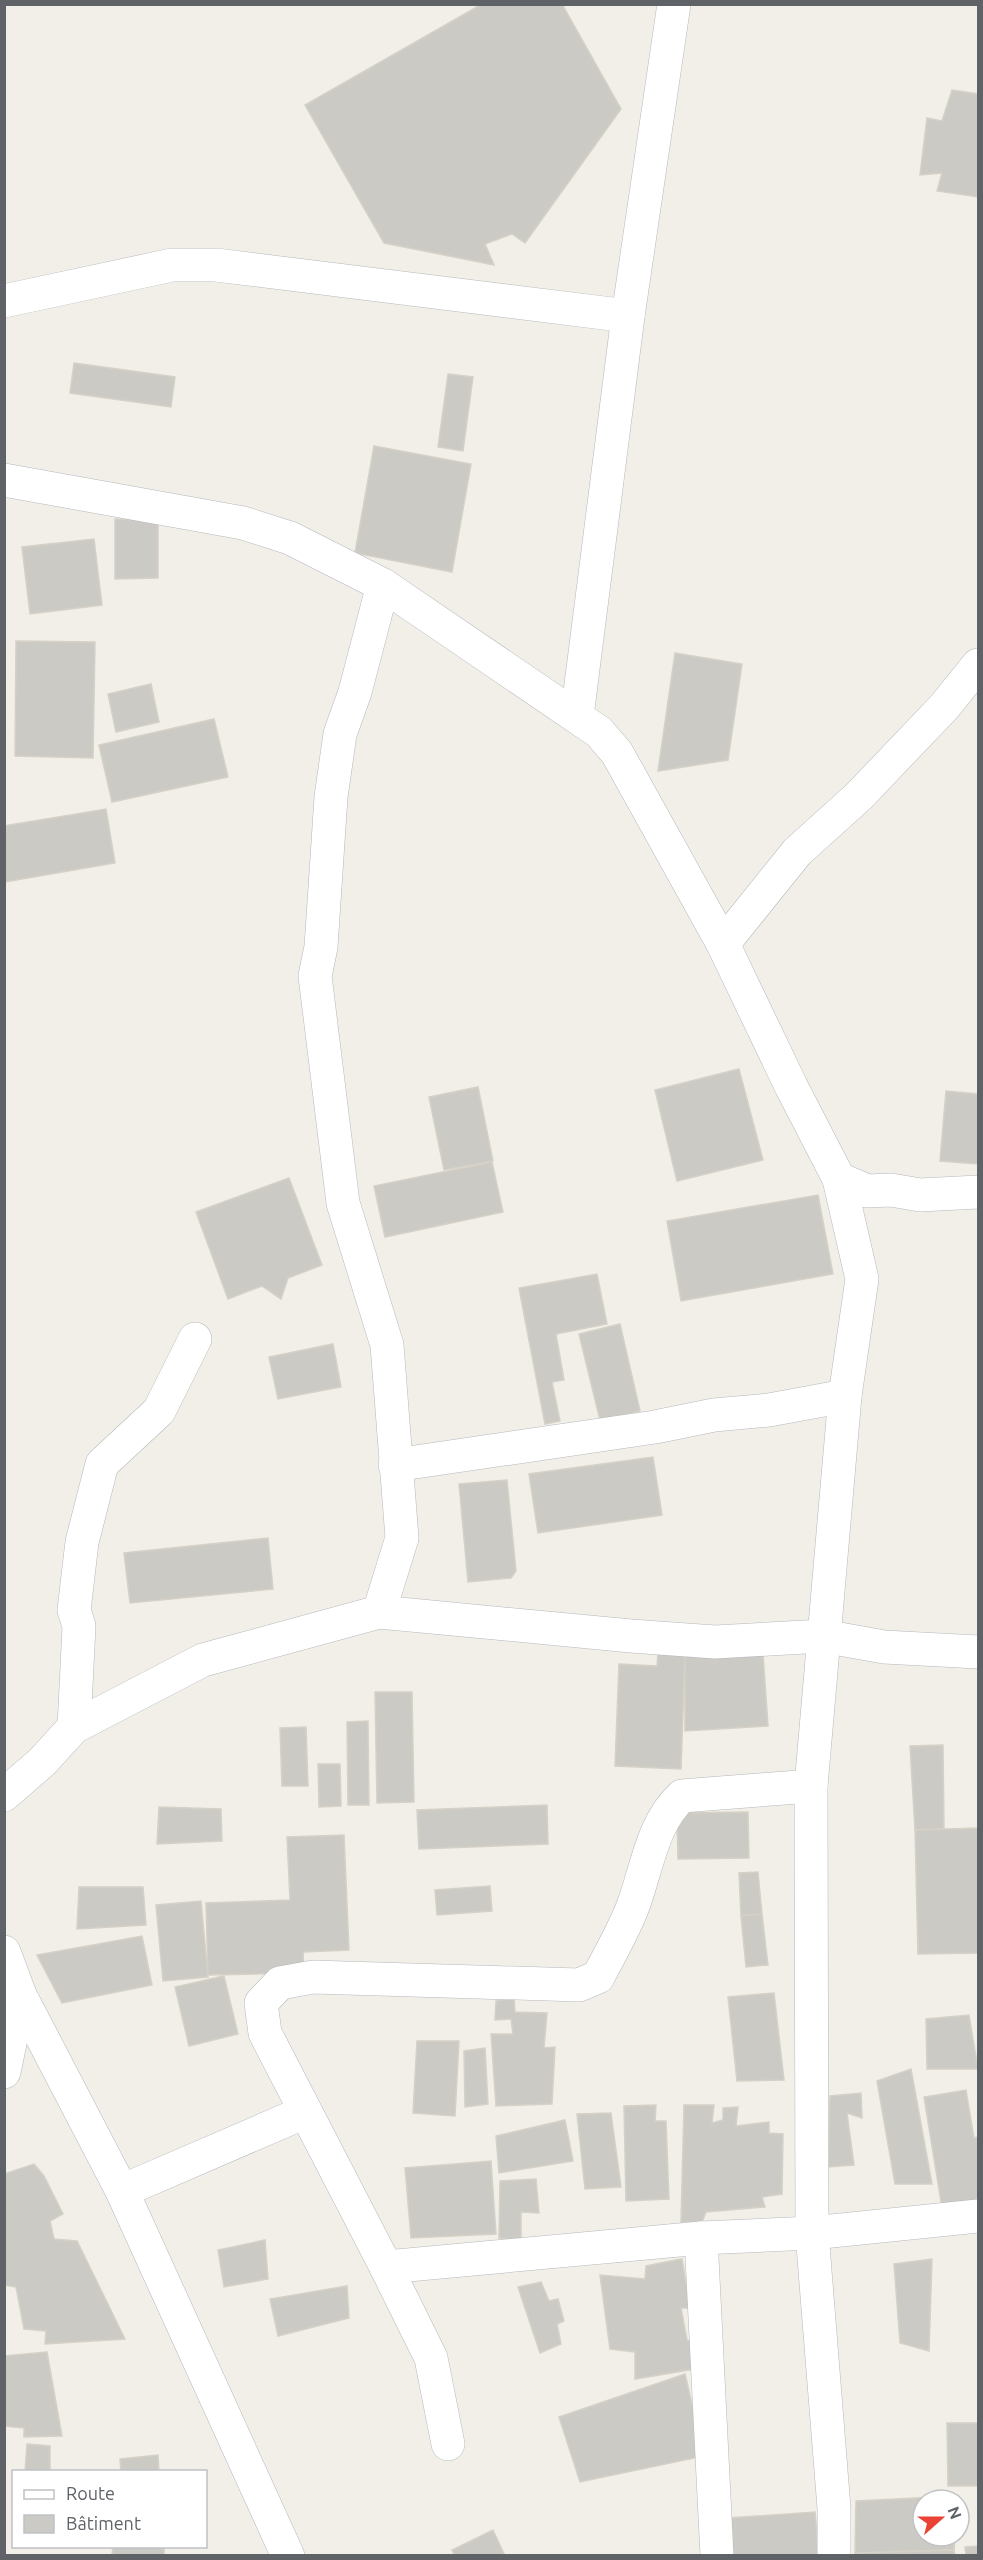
<svg xmlns="http://www.w3.org/2000/svg" width="983" height="2560" font-family="Ubuntu,sans-serif">
	<rect width="100%" height="100%" fill="#f1efe8"/>
	<g fill="#cccac5" stroke="#d6d1c6" stroke-width="1.5">
		<polygon points="482,4 562,4 621,109 525,243 512,234 485,244 494,265 384,243 305,105"/>
		<polygon points="952,90 978,94 978,197 937,191 942,173 920,175 927,118 942,121"/>
		<polygon points="74,363 175,377 171,407 70,393"/>
		<polygon points="448,374 473,377 463,451 438,447"/>
		<polygon points="374,446 471,464 452,572 355,553"/>
		<polygon points="115,519 158,520 158,578 115,579"/>
		<polygon points="94,539 102,605 30,614 22,547"/>
		<polygon points="16,641 95,642 93,758 15,756"/>
		<polygon points="675,653 742,664 728,760 658,771"/>
		<polygon points="151,684 159,722 116,732 108,694"/>
		<polygon points="214,719 228,777 112,802 99,745"/>
		<polygon points="106,809 115,863 4,882 4,826"/>
		<polygon points="739,1069 763,1160 677,1181 655,1090"/>
		<polygon points="478,1087 493,1161 444,1170 429,1097"/>
		<polygon points="946,1091 978,1094 978,1164 940,1161"/>
		<polygon points="492,1162 503,1212 385,1237 374,1186"/>
		<polygon points="289,1178 322,1265 288,1278 281,1299 262,1286 228,1299 196,1212"/>
		<polygon points="818,1195 833,1274 681,1301 667,1221"/>
		<polygon points="597,1274 607,1324 556,1334 564,1380 552,1382 560,1421 545,1424 519,1288"/>
		<polygon points="620,1324 640,1411 600,1420 579,1334"/>
		<polygon points="333,1344 341,1387 278,1399 269,1357"/>
		<polygon points="653,1457 662,1515 538,1533 529,1474"/>
		<polygon points="507,1480 516,1571 511,1578 468,1582 459,1484"/>
		<polygon points="268,1538 273,1589 130,1603 124,1553"/>
		<polygon points="658,1653 685,1655 681,1769 615,1766 619,1664 657,1666"/>
		<polygon points="763,1654 768,1726 685,1731 685,1655"/>
		<polygon points="375,1692 412,1692 414,1802 377,1803"/>
		<polygon points="368,1721 369,1805 348,1805 347,1722"/>
		<polygon points="306,1727 308,1786 282,1786 280,1728"/>
		<polygon points="943,1745 944,1829 915,1830 910,1746"/>
		<polygon points="318,1764 340,1764 341,1806 319,1807"/>
		<polygon points="547,1805 548,1844 419,1849 417,1810"/>
		<polygon points="159,1807 221,1809 222,1841 157,1844"/>
		<polygon points="748,1812 749,1858 678,1859 677,1813"/>
		<polygon points="978,1828 978,1953 918,1954 915,1830"/>
		<polygon points="344,1835 349,1950 303,1952 304,1973 208,1975 206,1903 290,1900 287,1837"/>
		<polygon points="758,1872 762,1914 741,1916 739,1873"/>
		<polygon points="490,1886 492,1911 437,1915 435,1890"/>
		<polygon points="79,1887 143,1887 146,1925 77,1929"/>
		<polygon points="201,1901 208,1977 163,1981 156,1905"/>
		<polygon points="762,1914 768,1965 746,1967 741,1916"/>
		<polygon points="142,1936 152,1985 62,2003 37,1955"/>
		<polygon points="224,1976 238,2034 189,2046 175,1987"/>
		<polygon points="774,1993 784,2080 737,2081 728,1997"/>
		<polygon points="514,1997 515,2012 547,2013 544,2048 555,2047 552,2104 496,2106 491,2034 513,2034 511,2019 495,2020 496,2001"/>
		<polygon points="969,2015 978,2069 927,2069 926,2019"/>
		<polygon points="417,2041 459,2041 455,2116 413,2113"/>
		<polygon points="485,2048 488,2104 465,2107 464,2051"/>
		<polygon points="911,2069 932,2184 895,2184 877,2081"/>
		<polygon points="966,2090 974,2138 978,2137 978,2202 942,2208 924,2097"/>
		<polygon points="861,2093 862,2118 847,2113 854,2165 828,2167 830,2096"/>
		<polygon points="656,2105 655,2121 666,2121 669,2199 626,2201 624,2106"/>
		<polygon points="684,2105 714,2105 712,2123 723,2120 723,2108 738,2107 736,2126 769,2122 769,2133 783,2134 782,2194 762,2197 765,2207 706,2212 702,2222 681,2222"/>
		<polygon points="611,2113 621,2187 585,2189 577,2114"/>
		<polygon points="565,2120 573,2161 499,2173 496,2136"/>
		<polygon points="491,2161 496,2234 411,2238 405,2168"/>
		<polygon points="34,2164 44,2176 63,2214 50,2221 54,2239 77,2241 125,2339 45,2344 46,2331 24,2329 16,2287 4,2285 4,2174"/>
		<polygon points="536,2179 539,2213 521,2212 521,2240 499,2238 500,2181"/>
		<polygon points="265,2240 268,2279 224,2287 218,2250"/>
		<polygon points="682,2259 690,2308 681,2308 687,2340 693,2342 694,2369 635,2379 635,2352 610,2349 600,2275 645,2279 646,2266"/>
		<polygon points="932,2259 929,2351 900,2343 894,2264"/>
		<polygon points="541,2282 549,2301 558,2299 564,2321 557,2324 561,2344 540,2353 518,2287"/>
		<polygon points="347,2286 349,2318 278,2336 270,2299"/>
		<polygon points="47,2352 62,2436 24,2437 24,2428 4,2426 4,2356"/>
		<polygon points="685,2374 704,2456 580,2482 559,2417"/>
		<polygon points="947,2423 978,2423 978,2486 948,2486"/>
		<polygon points="27,2444 50,2446 50,2472 25,2472"/>
		<polygon points="158,2455 159,2472 121,2472 120,2459"/>
		<polygon points="955,2496 955,2500 923,2500 923,2536 955,2536 954,2550 855,2553 856,2501"/>
		<polygon points="815,2512 819,2556 732,2556 728,2518"/>
		<polygon points="493,2530 505,2556 455,2556 452,2550"/>
		<polygon points="113,2546 164,2546 164,2556 112,2556"/>
		<polygon points="978,2546 978,2556 966,2556 965,2547"/>
		<polygon points="954,2550 955,2556 855,2556 855,2553"/>
	</g>
	<g fill="none" stroke-linecap="round" stroke-linejoin="round">
		<g stroke="#b5b8bc" stroke-width="34">
			<g id="minor">
				<polyline points="4,301 172,265 216,265 628,316"/>
				<polyline points="4,480 243,523 290,538 383,585 599,732 617,753 723,944 791,1086 839,1179 862,1279 845,1396 811,1786 812,2233 834,2508 834,2556"/>
				<polyline points="577,716 628,316 674,4"/>
				<polyline points="723,944 797,852 859,796 944,707 978,665"/>
				<polyline points="839,1179 867,1191 891,1190 920,1195 978,1192"/>
				<polyline points="395,1465 655,1427 714,1415 769,1410 845,1396"/>
				<polyline points="379,1612 631,1636 715,1642 823,1636 884,1647 978,1652"/>
				<polyline points="74,1727 79,1626 74,1610 82,1542 102,1464 159,1411 195,1339"/>
				<polyline points="4,1795 42,1762 74,1727 203,1660 379,1612 402,1538 387,1345 343,1203 315,976 321,947 331,797 340,734 355,692 383,585"/>
				<polyline points="4,1952 20,1995 122,2191 288,2556"/>
				<polyline points="4,2072 20,1995"/>
				<polyline points="122,2191 305,2112"/>
				<polyline points="701,2238 717,2556"/>
				<path d="M386,2267L265,2033L261,2003L280,1983L313,1977L579,1985L598,1977C610,1954 624,1930 633,1906C647,1869 652,1823 682,1796L811,1786"/>
				<polyline points="448,2444 431,2358 386,2267 701,2238 812,2233 978,2216"/>
			</g>
		</g>
		<use href="#minor" stroke="#fff" stroke-width="33"/>
	</g>
	<rect width="983" height="2560" fill="none" stroke="#5f6368" stroke-width="12"/>
	<rect x="12" y="2470" width="195" height="78" fill="#ffffff" stroke="#bfc1c3" stroke-width="1.5"/>
	<rect x="24" y="2490" width="30" height="9" fill="#ffffff" stroke="#bfc1c3" stroke-width="1.5"/>
	<text x="66" y="2500" font-size="18" fill="#5f6368">Route</text>
	<rect x="24" y="2515" width="30" height="18" fill="#cccac5" stroke="#bfc1c3" stroke-width="1.5"/>
	<text x="66" y="2530" font-size="18" fill="#5f6368">Bâtiment</text>
	<g transform="translate(941 2518) rotate(69)"><circle r="28" fill="#ffffff" stroke="#bfc1c3" stroke-width="1.5"/>
	<path d="M0-4.5L10 22L0 15L-10 22Z" fill="#ea4335"/>
	<text y="-9" font-size="16" font-weight="bold" text-anchor="middle" fill="#5f6368">N</text>
	</g>
</svg>
